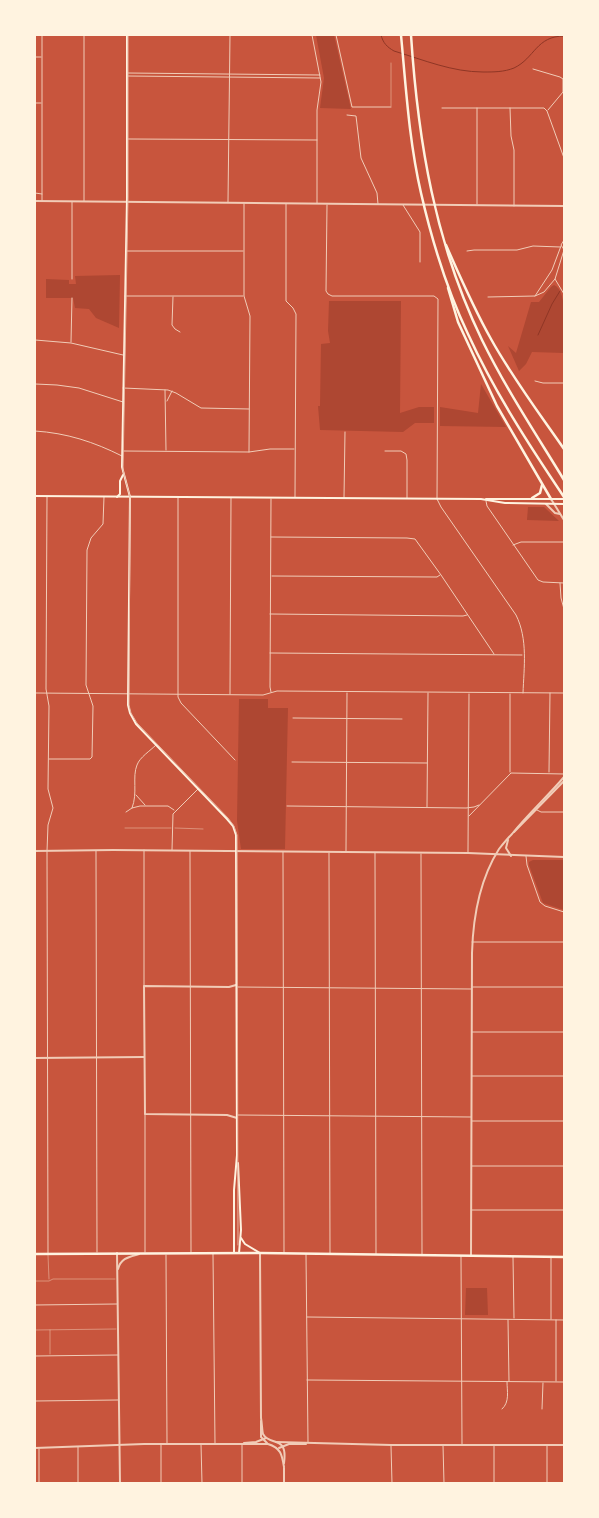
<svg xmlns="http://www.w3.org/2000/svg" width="599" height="1518" font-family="'Noto Sans',sans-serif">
	<rect width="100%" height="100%" fill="#c8553d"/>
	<g fill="#ae4732">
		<polygon points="316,35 334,35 351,109 320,108 324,78"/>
		<polygon points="120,275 119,328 96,318 89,309 75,308 73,298 46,298 46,279 69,280 69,284 76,284 75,276"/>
		<path d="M554,285C569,291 564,338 564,353L532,352L526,364L519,371L508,346L516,353L531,302H539L551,287Z"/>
		<polygon points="329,301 401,301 400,413 419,407 434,407 434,423 415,423 403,432 320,430 318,406 320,406 321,344 330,343 328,331"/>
		<polygon points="481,384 506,427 440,426 440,407 478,413"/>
		<polygon points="528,507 544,507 559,521 527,520"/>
		<polygon points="239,699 268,699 268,708 288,708 285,849 241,849 237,821"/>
		<polygon points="533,860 564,860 564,910 543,903 529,865 529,862"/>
		<polygon points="466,1288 487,1288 488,1315 465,1315"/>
	</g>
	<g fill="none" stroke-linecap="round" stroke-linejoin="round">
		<g stroke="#8f3625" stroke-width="1">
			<path d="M381,35C383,43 387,47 394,51C424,60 452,72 483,72C494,72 504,72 514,68C535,58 536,36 564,36"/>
			<polyline points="538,335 552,304 560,291"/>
		</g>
		<g stroke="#f1ccb7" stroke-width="0.5">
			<polyline points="391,106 391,63"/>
			<polyline points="125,828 171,828"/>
			<polyline points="175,828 203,829"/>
			<polyline points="48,1255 49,1279"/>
			<polyline points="35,1281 49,1281 53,1279 115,1279"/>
			<polyline points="35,1330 116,1329"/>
			<polyline points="50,1330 50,1354"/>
		</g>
		<g stroke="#f1ccb7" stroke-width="1">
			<polyline points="42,35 42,201"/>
			<polyline points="84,35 84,201"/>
			<polyline points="312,35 321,82 317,110 317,203"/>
			<polyline points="336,35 352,107 391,107"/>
			<polyline points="35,57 41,57"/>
			<polyline points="533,69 560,77 563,79 563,92 548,110"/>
			<polyline points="127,73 320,75"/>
			<polyline points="127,76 320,78"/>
			<polyline points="35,103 41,103"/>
			<polyline points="442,108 544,108 547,111 564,158"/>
			<polyline points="510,108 511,136 514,150 514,206"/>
			<polyline points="347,115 356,116 361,158 377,193 378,204"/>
			<polyline points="128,139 317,140"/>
			<polyline points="35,193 42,194"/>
			<polyline points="228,202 230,35"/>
			<polyline points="244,204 244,296 250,316 249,452"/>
			<polyline points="286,204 286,301 293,308 296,314 295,497"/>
			<polyline points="477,204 477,108"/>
			<path d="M327,205L326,291L328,294L332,296H434L438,299L437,499L441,507L516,615C528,639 524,667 523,693"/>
			<polyline points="403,205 420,232 420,262"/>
			<polyline points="564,240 561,245 563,248 564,250 555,279 564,294"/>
			<polyline points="127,251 243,251"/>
			<polyline points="467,251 474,250 517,250 533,246 560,247"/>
			<polyline points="72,279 72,202"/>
			<polyline points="125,296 243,296"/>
			<polyline points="535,296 552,270 561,246"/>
			<polyline points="173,297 172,325 175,329 180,332"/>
			<polyline points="488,297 535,296 544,292 555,279"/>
			<polyline points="35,340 71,343 123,355"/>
			<polyline points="71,342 72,298"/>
			<polyline points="535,381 543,383 564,383"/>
			<polyline points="35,384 57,385 79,388 123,402"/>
			<polyline points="123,388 168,390 176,393 201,408 249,409"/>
			<polyline points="165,390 166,450"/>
			<polyline points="167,401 172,391"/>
			<path d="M35,431C67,433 94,442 122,456"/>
			<polyline points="123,451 249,452 270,449 294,449"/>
			<polyline points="385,451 401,451 406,454 407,460 407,498"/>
			<polyline points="47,497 46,689 49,706 48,789 53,808 48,825 47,851 48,1253"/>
			<polyline points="178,498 178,697 181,703 235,760"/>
			<polyline points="344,498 345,432"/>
			<polyline points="271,499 270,687 271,692"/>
			<polyline points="486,501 487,506 538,580 543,582 564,583"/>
			<polyline points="271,537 407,538 415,539 441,575 494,654"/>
			<polyline points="513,545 521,542 564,542"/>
			<polyline points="272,576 437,577 440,575"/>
			<polyline points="560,583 561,598 564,609"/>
			<polyline points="270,614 463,616 467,615"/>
			<polyline points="270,653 522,655"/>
			<polyline points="35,693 263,695 277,691 564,693"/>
			<polyline points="230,694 231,498"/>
			<polyline points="510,694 510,772"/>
			<polyline points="293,718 402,719"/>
			<polyline points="49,759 90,759 92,757 93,706 86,685 87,550 91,538 103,524 104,497"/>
			<polyline points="292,762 427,763"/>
			<polyline points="549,772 550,693"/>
			<polyline points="136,795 145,805"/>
			<polyline points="287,806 466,808 474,807 479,805"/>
			<polyline points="427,807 428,693"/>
			<path d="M132,808C138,793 132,777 137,765C140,757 150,751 156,745"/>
			<polyline points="535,809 541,812 564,812"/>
			<polyline points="126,812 132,808 140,806 168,806 174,810"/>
			<polyline points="469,816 511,773 564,774"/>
			<polyline points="144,850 144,986"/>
			<polyline points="172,850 173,814 198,789"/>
			<polyline points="96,851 97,1252"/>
			<polyline points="190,851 191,1252"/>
			<polyline points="346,851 347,693"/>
			<polyline points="283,852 284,1253"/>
			<polyline points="468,852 469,694"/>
			<polyline points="329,853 330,1254"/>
			<polyline points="375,853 376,1254"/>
			<polyline points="421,854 422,1255"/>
			<polyline points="526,856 527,865 540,902 545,906 564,912"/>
			<polyline points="472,942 564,942"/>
			<polyline points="237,987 471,989"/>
			<polyline points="472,987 564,987"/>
			<polyline points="472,1032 564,1032"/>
			<polyline points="472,1076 564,1076"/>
			<polyline points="145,1114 145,1252"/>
			<polyline points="237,1115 471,1117"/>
			<polyline points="472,1121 564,1121"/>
			<polyline points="472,1166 564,1166"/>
			<polyline points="472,1210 564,1210"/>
			<polyline points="213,1254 215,1443"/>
			<polyline points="306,1254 308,1442"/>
			<polyline points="166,1255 167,1443"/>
			<polyline points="461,1256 462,1444"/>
			<polyline points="513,1257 514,1318"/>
			<polyline points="551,1258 551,1319"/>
			<polyline points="35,1305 117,1304"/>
			<polyline points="307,1317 564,1320"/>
			<polyline points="508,1320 509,1381"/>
			<polyline points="556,1320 556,1381"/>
			<polyline points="35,1356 118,1355"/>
			<polyline points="307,1380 564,1382"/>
			<polyline points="35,1401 118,1400"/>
			<path d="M502,1409C510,1402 507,1391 507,1382"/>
			<polyline points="542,1409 543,1383"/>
			<polyline points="201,1444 202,1483"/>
			<polyline points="242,1444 242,1483"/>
			<polyline points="161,1445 161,1483"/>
			<polyline points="443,1445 444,1483"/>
			<polyline points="391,1446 392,1483"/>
			<polyline points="494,1446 494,1483"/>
			<polyline points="78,1447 78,1483"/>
			<polyline points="39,1449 39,1483"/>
			<polyline points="547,1483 547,1446"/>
		</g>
		<g stroke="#f1ccb7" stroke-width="2">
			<polyline points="35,201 564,206"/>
			<polyline points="551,499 564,520"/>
			<polyline points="546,504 555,513 560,514"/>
			<polyline points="514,832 564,781"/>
			<polyline points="508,840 506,848 511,856"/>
			<polyline points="35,851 113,850 468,853 564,857"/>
			<polyline points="236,985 229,987 144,986 145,1114 227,1115 237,1118"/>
			<polyline points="35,1058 144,1057"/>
			<polyline points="117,1253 120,1483"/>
			<path d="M260,1253L261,1418C262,1423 262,1430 263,1434C270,1447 288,1434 284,1463"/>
			<path d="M471,1256L472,953C473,918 480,879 499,849C503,844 507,839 512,834C528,814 547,797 564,777"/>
			<path d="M118,1269C121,1258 129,1257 139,1254"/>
			<polyline points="261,1421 261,1437 267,1443"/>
			<polyline points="276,1442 391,1445 564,1445"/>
			<polyline points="244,1443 256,1442 266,1438"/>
			<path d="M35,1448L144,1444H268C281,1448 282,1455 284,1467"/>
			<polyline points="279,1448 289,1444 306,1444"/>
			<polyline points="284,1468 284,1483"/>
		</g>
		<g stroke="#fff3e0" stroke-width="2">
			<polyline points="127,35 127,199 122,467 130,497 128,705 130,713 136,724 227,819 233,826 236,835 237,1155 234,1190 234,1253"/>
			<polyline points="35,496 481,499 505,503 564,504"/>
			<polyline points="117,497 120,494 120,481 123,475"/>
			<polyline points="486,499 564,499"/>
			<polyline points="238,1163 241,1230 239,1253"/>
			<polyline points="241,1238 245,1244 260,1253"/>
		</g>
		<polyline stroke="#fff3e0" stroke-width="2.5" points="35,1254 260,1253 564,1257"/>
		<g stroke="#fff3e0" stroke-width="2.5">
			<path d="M401,35C406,88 409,141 421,193C432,241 447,290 468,334C494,391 529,445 564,497"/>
			<path d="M411,35C418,142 435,243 482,340C506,389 536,434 564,480"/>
			<path d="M446,245C460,277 474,309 491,339C512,377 539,413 564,449"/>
			<polyline points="448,288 458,322 497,406 551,499"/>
			<polyline points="532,498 540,493 542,485"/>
		</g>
		<polyline stroke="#e9b49f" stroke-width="1" points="128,35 128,197 123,470 130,497 129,705 131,713 137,723 228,818 234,826 237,835 238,1245"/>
	</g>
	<rect width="599" height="1518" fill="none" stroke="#fff3e0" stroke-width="72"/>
</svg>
